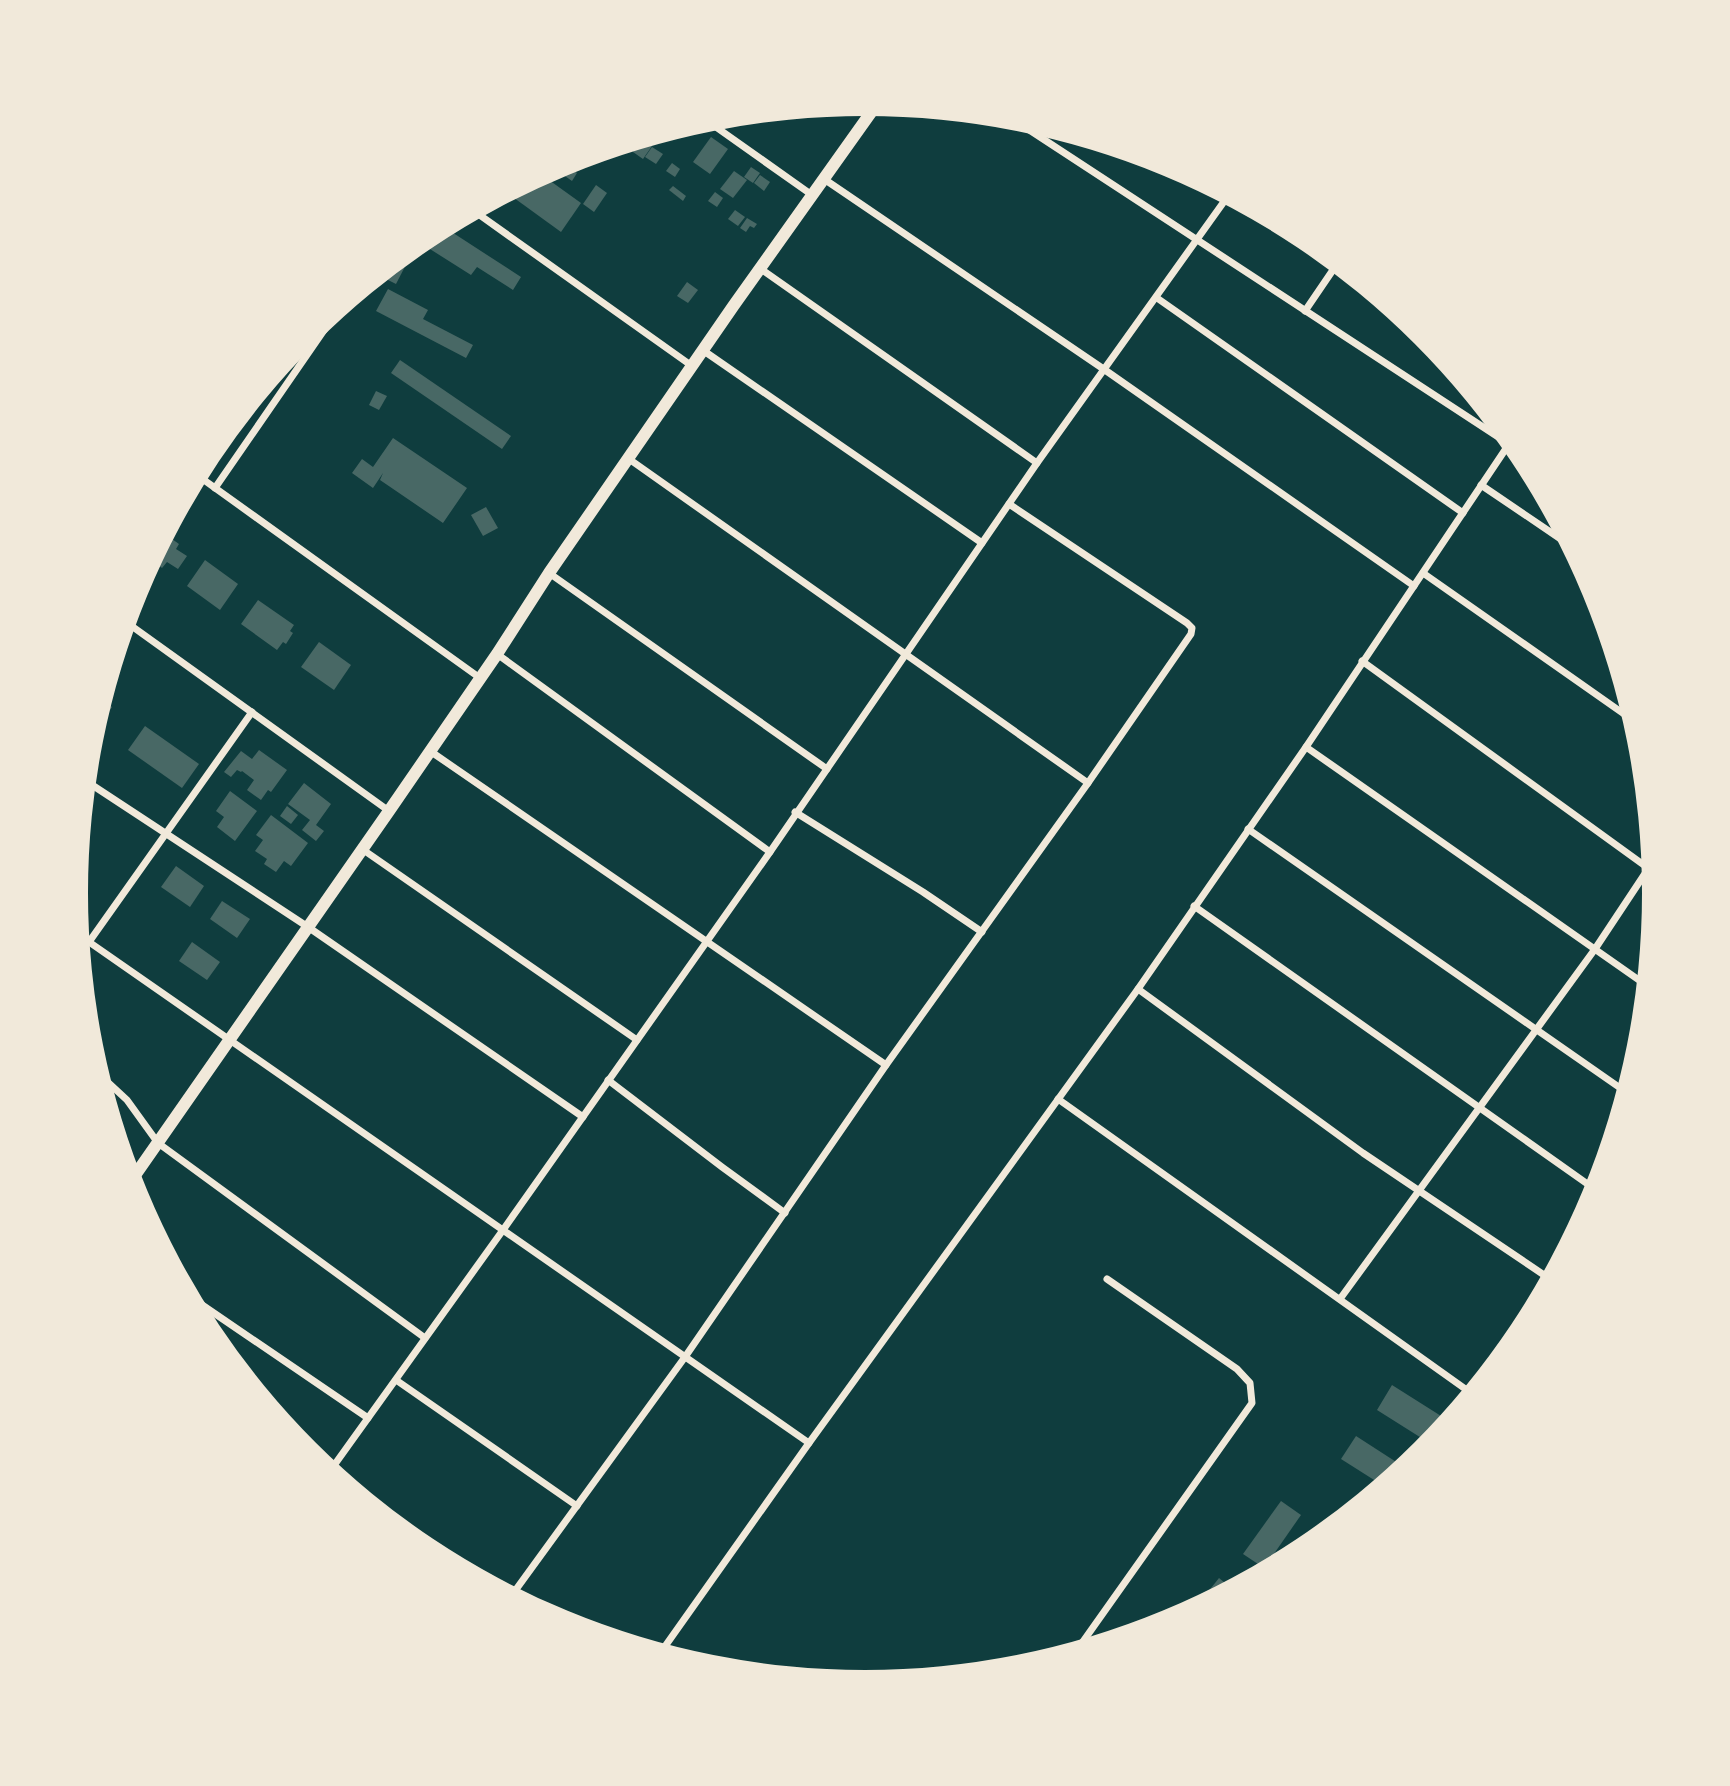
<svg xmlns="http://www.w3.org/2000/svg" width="1730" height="1786" font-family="Raleway,sans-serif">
	<rect width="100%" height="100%" fill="#0f3d3e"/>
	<g fill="#486865">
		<polygon points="711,137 728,149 710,174 693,162"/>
		<polygon points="642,139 652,146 643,159 633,152"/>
		<polygon points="652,147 663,154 656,164 645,157"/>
		<polygon points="564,163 577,173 572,181 555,169"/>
		<polygon points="672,163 680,169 675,177 666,171"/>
		<polygon points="751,167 760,173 753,183 744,177"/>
		<polygon points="734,171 747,180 733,198 720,189"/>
		<polygon points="542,175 581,203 561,232 510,195 514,189"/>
		<polygon points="760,175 770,182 764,191 754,183"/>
		<polygon points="596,185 607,193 594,212 583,204"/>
		<polygon points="673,186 686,196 683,201 669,190"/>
		<polygon points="715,192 723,198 717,207 708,201"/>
		<polygon points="735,210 745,217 738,226 728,219"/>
		<polygon points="747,218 757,224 754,228 750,226 746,232 740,228"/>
		<polygon points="444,227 521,277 513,290 477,267 471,275 422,244 428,236"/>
		<polygon points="408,251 412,253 396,284 384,278 391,265"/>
		<polygon points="687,282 698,290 688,303 677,296"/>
		<polygon points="388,289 428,310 423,319 473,345 466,358 376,311"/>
		<polygon points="306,336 308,337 295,355 292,353"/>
		<polygon points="400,360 511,436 502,449 391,373"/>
		<polygon points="376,391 387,396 379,410 369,405"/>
		<polygon points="393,438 467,488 443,523 380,480 383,473 373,488 352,473 362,459 373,467"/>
		<polygon points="486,507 498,528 483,536 471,515"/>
		<polygon points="165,534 179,544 176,549 187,556 178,569 167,562 162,568 152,560"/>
		<polygon points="205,560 238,584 220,610 187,586"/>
		<polygon points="258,600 294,625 290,631 293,633 286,644 283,642 277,650 241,624"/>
		<polygon points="319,642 351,665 334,690 301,667"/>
		<polygon points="102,700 112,707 105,718 98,713"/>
		<polygon points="145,726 199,764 182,788 128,750"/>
		<polygon points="259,750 287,770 271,792 268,790 261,800 247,790 254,780 242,771 241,772 237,770 231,777 224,772 241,751 252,759"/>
		<polygon points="304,783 331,804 316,825 324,831 316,841 302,830 310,820 288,804"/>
		<polygon points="230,791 257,811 235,841 217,827 224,817 216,811"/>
		<polygon points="287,806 298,815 291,824 280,816"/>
		<polygon points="271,815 308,843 291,866 284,861 276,872 264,864 267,859 255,851 263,840 256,835"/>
		<polygon points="176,866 204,886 190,907 161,887"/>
		<polygon points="222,901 250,919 237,938 210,919"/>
		<polygon points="192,942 220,962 207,980 179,961"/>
		<polygon points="1392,1385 1449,1421 1437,1435 1429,1431 1423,1439 1377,1410"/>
		<polygon points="1356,1436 1404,1467 1382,1485 1341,1459"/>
		<polygon points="1281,1501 1301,1515 1264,1568 1243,1554"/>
		<polygon points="1219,1578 1231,1588 1196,1607"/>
	</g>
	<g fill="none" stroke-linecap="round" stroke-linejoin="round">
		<g stroke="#f1e9da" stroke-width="7">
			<polyline points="1011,118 1509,444"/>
			<polyline points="706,120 812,195"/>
			<polyline points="824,179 1105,370 1414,586"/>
			<polyline points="474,211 692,366"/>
			<polyline points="761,269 1037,463"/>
			<polyline points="1157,298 1463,513"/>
			<polyline points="1305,311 1337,264"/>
			<polyline points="704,351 982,543"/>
			<polyline points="629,459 1088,783"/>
			<polyline points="197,475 480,678"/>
			<polyline points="1481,485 1571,546"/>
			<polyline points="215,488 340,307"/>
			<polyline points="549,573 827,769"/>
			<polyline points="1423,573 1634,721"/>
			<polyline points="126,622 389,811"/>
			<polyline points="497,654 770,852"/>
			<polyline points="1362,661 1648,868"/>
			<polyline points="1306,747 1646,985"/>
			<polyline points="430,751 886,1065"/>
			<polyline points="86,781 308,927 583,1117"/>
			<polyline points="795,812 923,892 982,932"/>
			<polyline points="1248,829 1626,1092"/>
			<polyline points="362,849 637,1040"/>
			<polyline points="1194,906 1596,1190"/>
			<polyline points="79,935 809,1443"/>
			<polyline points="89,942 252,712"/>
			<polyline points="1138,989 1363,1153 1550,1279"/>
			<polyline points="99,1074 127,1100 158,1143 425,1338"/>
			<polyline points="608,1080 722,1167 785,1213"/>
			<polyline points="1058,1099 1471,1393"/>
			<polyline points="189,1296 368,1418"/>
			<polyline points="1340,1299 1595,949 1652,863"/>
			<polyline points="396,1380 577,1506"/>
			<polyline points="330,1471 503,1230 770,852 1037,463 1228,196"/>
			<polyline points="512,1595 685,1357 886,1065 1088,783 1191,634 1192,628 1187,623 1009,504"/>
			<polyline points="1077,1650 1252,1403 1250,1383 1237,1369 1107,1279"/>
			<polyline points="661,1652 809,1443 1138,989 1306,747 1511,441"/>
		</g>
		<polyline stroke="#f1e9da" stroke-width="12" points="131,1181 389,811 497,654 549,573 734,305 877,104"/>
	</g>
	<path d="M0 0H1730V1786H0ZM88 893a777 777 0 1 1 1554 0a777 777 0 1 1-1554 0Z" fill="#f1e9da" fill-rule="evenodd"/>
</svg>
